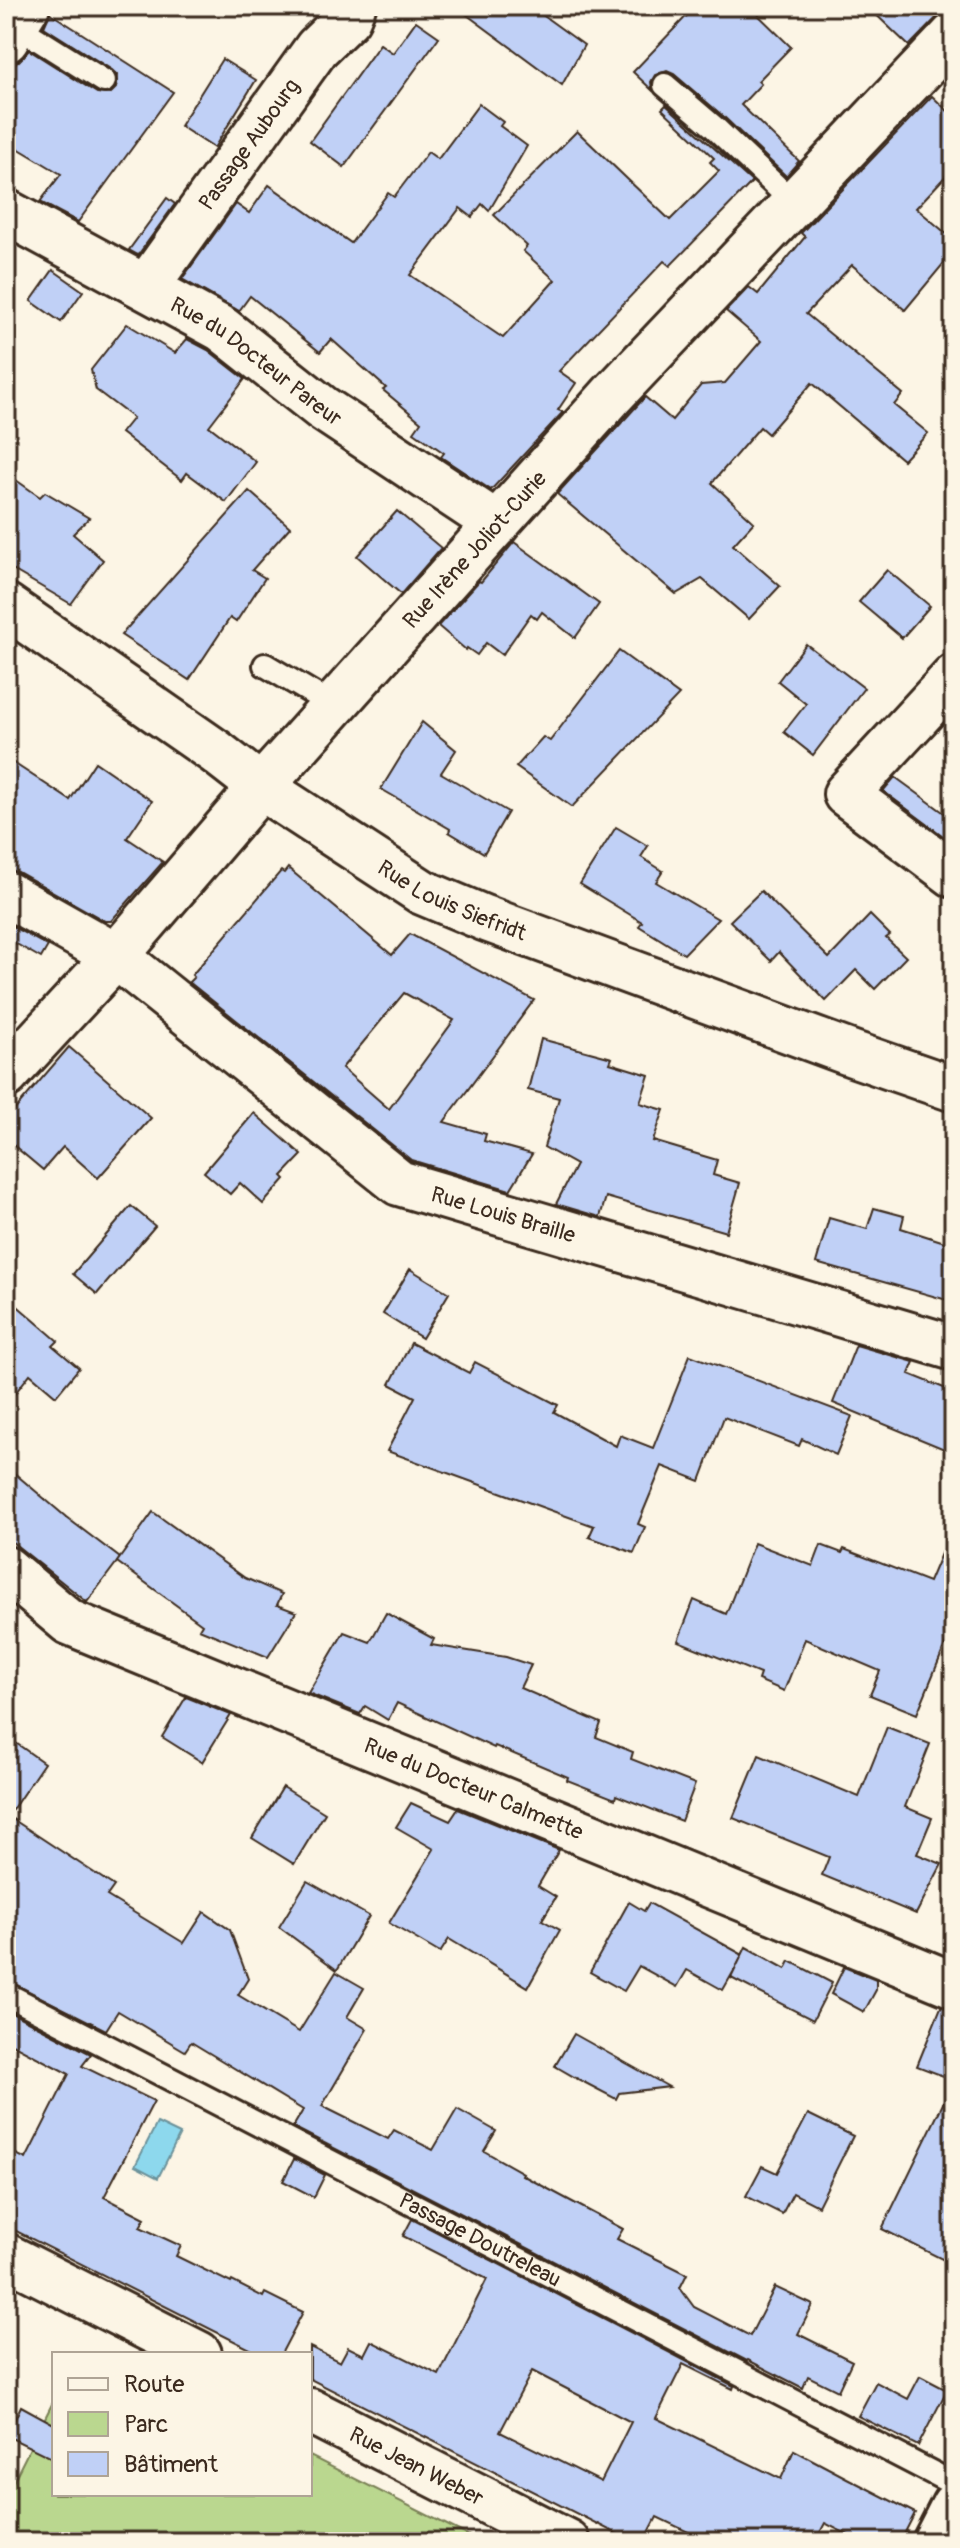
<svg xmlns="http://www.w3.org/2000/svg" width="960" height="2548" font-family="Pangolin,sans-serif">
	<rect width="100%" height="100%" fill="#fcf5e5"/>
	<filter id="ink" filterUnits="userSpaceOnUse"><feTurbulence type="fractalNoise" baseFrequency=".0125" numOctaves="2"/><feDisplacementMap in="SourceGraphic" scale="16" xChannelSelector="R" yChannelSelector="G"/><feConvolveMatrix kernelMatrix="1 2 1 2 8 2 1 2 1" color-interpolation-filters="sRGB"/></filter>
	<g filter="url(#ink)">
		<polygon fill="#bad78f" stroke="#7a8056" stroke-width="2" points="54,2400 54,2494 310,2494 310,2456 481,2542 6,2542 6,2496"/>
		<polygon fill="#8dd8ed" stroke="#6c929a" stroke-width="2" points="157,2123 180,2134 158,2178 135,2166"/>
		<g fill="#c0d0f6" stroke="#3b2a1e" stroke-width="2" fill-rule="evenodd">
			<polygon points="455,6 530,6 584,45 562,85"/>
			<polygon points="696,6 749,6 791,47 758,81 761,84 741,105 799,161 786,176 723,116 674,74 667,71 655,75 651,82 652,90 633,72"/>
			<polygon points="867,6 948,6 909,46"/>
			<polygon points="50,13 173,92 78,222 40,202 61,174 6,141 6,65 18,62 29,50 97,93 110,94 116,88 117,75 112,70 44,27"/>
			<polygon points="416,21 439,37 344,167 310,141 380,44 393,53"/>
			<polygon points="222,59 256,80 214,148 180,126"/>
			<polygon points="932,96 954,117 954,167 916,208 954,240 954,251 905,310 852,265 806,314 903,394 894,405 928,433 903,460 812,383 768,434 760,427 712,483 754,522 733,545 780,586 749,619 702,579 676,594 557,494 645,397 672,420 701,385 725,383 761,341 726,311 749,287 758,294 805,237 801,233"/>
			<polygon points="479,104 503,122 500,126 527,146 489,211 482,204 472,217 460,208 410,275 503,338 555,280 523,251 527,246 494,215 577,131 670,220 719,171 710,162 714,158 662,109 666,105 752,182 670,266 664,261 559,371 576,383 558,410 563,412 491,490 441,457 444,453 414,432 421,422 383,390 386,388 331,339 320,352 250,296 239,311 182,279 236,204 249,213 269,185 351,243 388,193 394,197 428,152 438,159"/>
			<polygon points="167,198 175,204 138,255 129,250"/>
			<polygon points="53,270 83,291 61,322 31,301"/>
			<polygon points="127,324 175,353 187,339 208,350 245,379 209,426 256,462 226,502 187,473 182,480 121,433 133,418 96,390 91,370"/>
			<polygon points="6,473 40,497 45,492 89,518 73,534 103,560 71,604 6,566"/>
			<polygon points="249,491 290,527 252,570 265,578 236,622 230,618 189,680 121,635"/>
			<polygon points="397,511 441,548 401,594 357,556"/>
			<polygon points="514,542 599,604 575,638 542,612 537,619 531,614 502,655 486,643 477,655 467,648 466,650 438,626 479,581 481,582"/>
			<polygon points="887,570 930,606 902,638 859,602"/>
			<polygon points="806,644 864,688 813,755 784,732 806,704 778,681"/>
			<polygon points="619,651 679,695 572,807 516,767 543,737 550,741"/>
			<polygon points="422,722 456,750 441,773 508,812 484,853 449,832 450,829 381,789"/>
			<polygon points="6,758 70,800 95,762 152,801 127,838 163,862 111,921 105,921 18,872 6,869"/>
			<polygon points="895,777 954,820 954,844 883,791"/>
			<polygon points="616,827 648,846 641,857 663,871 656,882 718,919 684,954 639,926 642,922 580,884"/>
			<path d="M288,868L392,955L410,934L534,1000L444,1122L486,1134L484,1141L532,1154L510,1190L411,1160L189,982L194,977L192,975L281,871L284,873ZM404,993L454,1020L389,1109L342,1068Z"/>
			<polygon points="761,891 829,958 870,915 890,935 886,938 906,957 875,989 856,970 826,1001 779,952 771,961 730,921"/>
			<polygon points="6,923 48,946 41,958 6,938"/>
			<polygon points="541,1039 612,1058 610,1063 649,1075 640,1103 664,1110 653,1141 717,1160 713,1175 740,1183 726,1232 606,1197 600,1217 556,1204 576,1165 544,1147 559,1098 528,1090"/>
			<polygon points="69,1047 151,1118 98,1178 63,1147 43,1170 6,1139 6,1120"/>
			<polygon points="254,1113 302,1155 282,1176 285,1179 263,1204 240,1183 230,1194 204,1172"/>
			<polygon points="131,1206 155,1226 97,1294 73,1274"/>
			<polygon points="874,1208 904,1216 901,1228 954,1245 954,1302 816,1263 829,1218 867,1229"/>
			<polygon points="410,1269 449,1293 422,1338 383,1314"/>
			<polygon points="6,1296 58,1341 53,1346 79,1368 56,1396 30,1374 6,1405"/>
			<polygon points="411,1343 469,1373 475,1362 558,1405 554,1412 616,1446 620,1435 653,1448 690,1355 852,1416 836,1455 802,1439 799,1446 724,1417 700,1481 662,1466 638,1524 645,1527 634,1553 589,1537 594,1526 387,1451 415,1397 390,1384"/>
			<polygon points="856,1345 914,1362 909,1374 954,1392 954,1453 833,1403"/>
			<polygon points="6,1466 66,1517 120,1558 87,1602 6,1537"/>
			<polygon points="153,1512 245,1578 282,1594 277,1605 296,1612 268,1657 199,1629 202,1624 117,1562"/>
			<polygon points="954,1523 954,1647 946,1643 917,1714 870,1695 880,1671 805,1639 784,1691 758,1680 760,1674 678,1641 694,1600 726,1614 754,1543 813,1566 821,1545 842,1553 844,1549 929,1582"/>
			<polygon points="386,1613 434,1639 431,1645 506,1657 531,1665 520,1688 601,1723 596,1737 633,1752 631,1759 695,1784 681,1821 616,1795 615,1799 567,1780 568,1777 495,1746 494,1748 397,1703 388,1720 365,1706 360,1714 308,1693 344,1632 370,1642"/>
			<polygon points="186,1697 231,1715 202,1762 162,1737"/>
			<polygon points="887,1727 930,1744 905,1807 932,1818 917,1854 942,1864 916,1914 822,1875 829,1857 733,1818 759,1755 859,1797"/>
			<polygon points="6,1736 44,1763 8,1816 114,1886 107,1896 184,1943 204,1912 230,1930 248,1979 238,1995 299,2032 336,1972 364,1988 347,2017 367,2029 322,2106 388,2139 394,2130 433,2150 457,2109 496,2131 484,2151 523,2173 522,2175 623,2229 617,2239 687,2274 680,2288 694,2307 750,2336 775,2287 813,2305 798,2334 852,2361 838,2391 808,2376 803,2388 748,2360 747,2361 293,2127 303,2110 191,2042 185,2051 118,2011 106,2030 6,1980"/>
			<polygon points="283,1787 325,1813 294,1864 252,1838"/>
			<polygon points="411,1803 450,1821 458,1809 559,1850 538,1886 556,1897 542,1920 560,1930 528,1987 449,1939 440,1953 389,1923 434,1849 396,1827"/>
			<polygon points="307,1881 369,1916 337,1970 279,1927"/>
			<polygon points="629,1902 644,1911 649,1903 743,1955 723,1990 687,1970 677,1987 639,1966 624,1991 590,1972"/>
			<polygon points="746,1947 786,1969 790,1961 832,1983 813,2020 731,1978"/>
			<polygon points="844,1967 876,1980 876,1990 864,2012 831,1994"/>
			<polygon points="941,2007 954,2009 954,2080 917,2066"/>
			<polygon points="6,2010 91,2054 82,2066 154,2101 104,2197 145,2218 140,2227 181,2246 176,2256 231,2283 232,2281 263,2297 265,2293 303,2312 281,2354 260,2354 6,2226 6,2149 26,2159 69,2074 6,2041"/>
			<polygon points="574,2034 669,2087 619,2093 616,2099 576,2078 555,2066"/>
			<polygon points="954,2081 954,2265 882,2229"/>
			<polygon points="808,2114 853,2136 818,2206 793,2193 782,2214 746,2196 762,2166 777,2173"/>
			<polygon points="294,2159 325,2175 314,2197 283,2181"/>
			<path d="M412,2219L734,2386L733,2389L683,2364L656,2418L781,2479L794,2450L847,2478L915,2513L900,2542H862L825,2523L815,2542H709L657,2517L644,2542H633L310,2379V2347L340,2362L348,2347L364,2355L371,2341L439,2375L487,2279L403,2236ZM532,2371L631,2422L601,2482L500,2432Z"/>
			<polygon points="920,2376 947,2390 918,2446 858,2416 876,2382 908,2399"/>
			<polygon points="21,2406 54,2424 54,2459 7,2436"/>
		</g>
		<g fill="none" stroke-linecap="round" stroke-linejoin="round">
			<g stroke="#3b2a1e" stroke-width="28">
				<g id="lane">
					<polyline points="15,25 104,81"/>
					<polyline points="665,85 714,127 795,204"/>
					<polyline points="265,665 334,706"/>
					<path id="s1" d="M6,1994L954,2484"/>
				</g>
			</g>
			<g stroke="#3b2a1e" stroke-width="50">
				<g id="street">
					<polyline points="6,40 27,6"/>
					<path id="s2" d="M6,212L222,329L322,408L497,524"/>
					<path id="s3" d="M146,287L317,48L348,18L353,6"/>
					<polyline points="954,677 846,794 954,875"/>
					<path id="s4" d="M6,894L116,956L399,1183L954,1348"/>
					<path id="s5" d="M6,1569L69,1622L954,1985"/>
					<polyline points="6,2256 199,2354"/>
					<path id="s6" d="M310,2411L567,2542"/>
					<polyline points="935,2542 954,2505"/>
				</g>
			</g>
			<g stroke="#3b2a1e" stroke-width="50">
				<g id="secondary">
					<path id="s7" d="M6,606L216,752L261,787L422,892L484,918L853,1054L954,1089"/>
					<path id="s8" d="M6,1075L116,956L261,787L612,395L954,35"/>
				</g>
			</g>
			<use href="#lane" stroke="#fcf5e5" stroke-width="22"/>
			<use href="#street" stroke="#fcf5e5" stroke-width="44"/>
			<use href="#secondary" stroke="#fcf5e5" stroke-width="44"/>
		</g>
	</g>
	<g text-anchor="middle" stroke-width="6" stroke-linejoin="round" paint-order="stroke">
		<g font-size="22" fill="#3b2a1e" stroke="#fcf5e5">
			<text dy="8" stroke="none"><textPath href="#s3" startOffset="176">Passage Aubourg</textPath></text>
			<text dy="8" stroke="none"><textPath href="#s2" startOffset="292">Rue du Docteur Pareur</textPath></text>
			<text dy="8" stroke="none"><textPath href="#s8" startOffset="704">Rue Irène Joliot-Curie</textPath></text>
			<text dy="8" stroke="none"><textPath href="#s7" startOffset="536">Rue Louis Siefridt</textPath></text>
			<text dy="8" stroke="none"><textPath href="#s4" startOffset="598">Rue Louis Braille</textPath></text>
			<text dy="8" stroke="none"><textPath href="#s5" startOffset="520">Rue du Docteur Calmette</textPath></text>
			<text dy="8" stroke="none"><textPath href="#s1" startOffset="534">Passage Doutreleau</textPath></text>
			<text dy="8" stroke="none"><textPath href="#s6" startOffset="120">Rue Jean Weber</textPath></text>
		</g>
	</g>
	<rect width="960" height="2548" fill="none" stroke="#fcf5e5" stroke-width="32"/>
	<rect x="16" y="16" width="928" height="2516" fill="none" stroke="#3b2a1e" stroke-width="3" filter="url(#ink)"/>
	<rect x="52" y="2352" width="260" height="144" fill="#fcf5e5" stroke="#afa495" stroke-width="2"/>
	<rect x="68" y="2378" width="40" height="12" fill="#fcf5e5" stroke="#afa495" stroke-width="2"/>
	<text x="124" y="2392" font-size="24" fill="#3b2a1e">Route</text>
	<rect x="68" y="2412" width="40" height="24" fill="#bad78f" stroke="#afa495" stroke-width="2"/>
	<text x="124" y="2432" font-size="24" fill="#3b2a1e">Parc</text>
	<rect x="68" y="2452" width="40" height="24" fill="#c0d0f6" stroke="#afa495" stroke-width="2"/>
	<text x="124" y="2472" font-size="24" fill="#3b2a1e">Bâtiment</text>
</svg>
